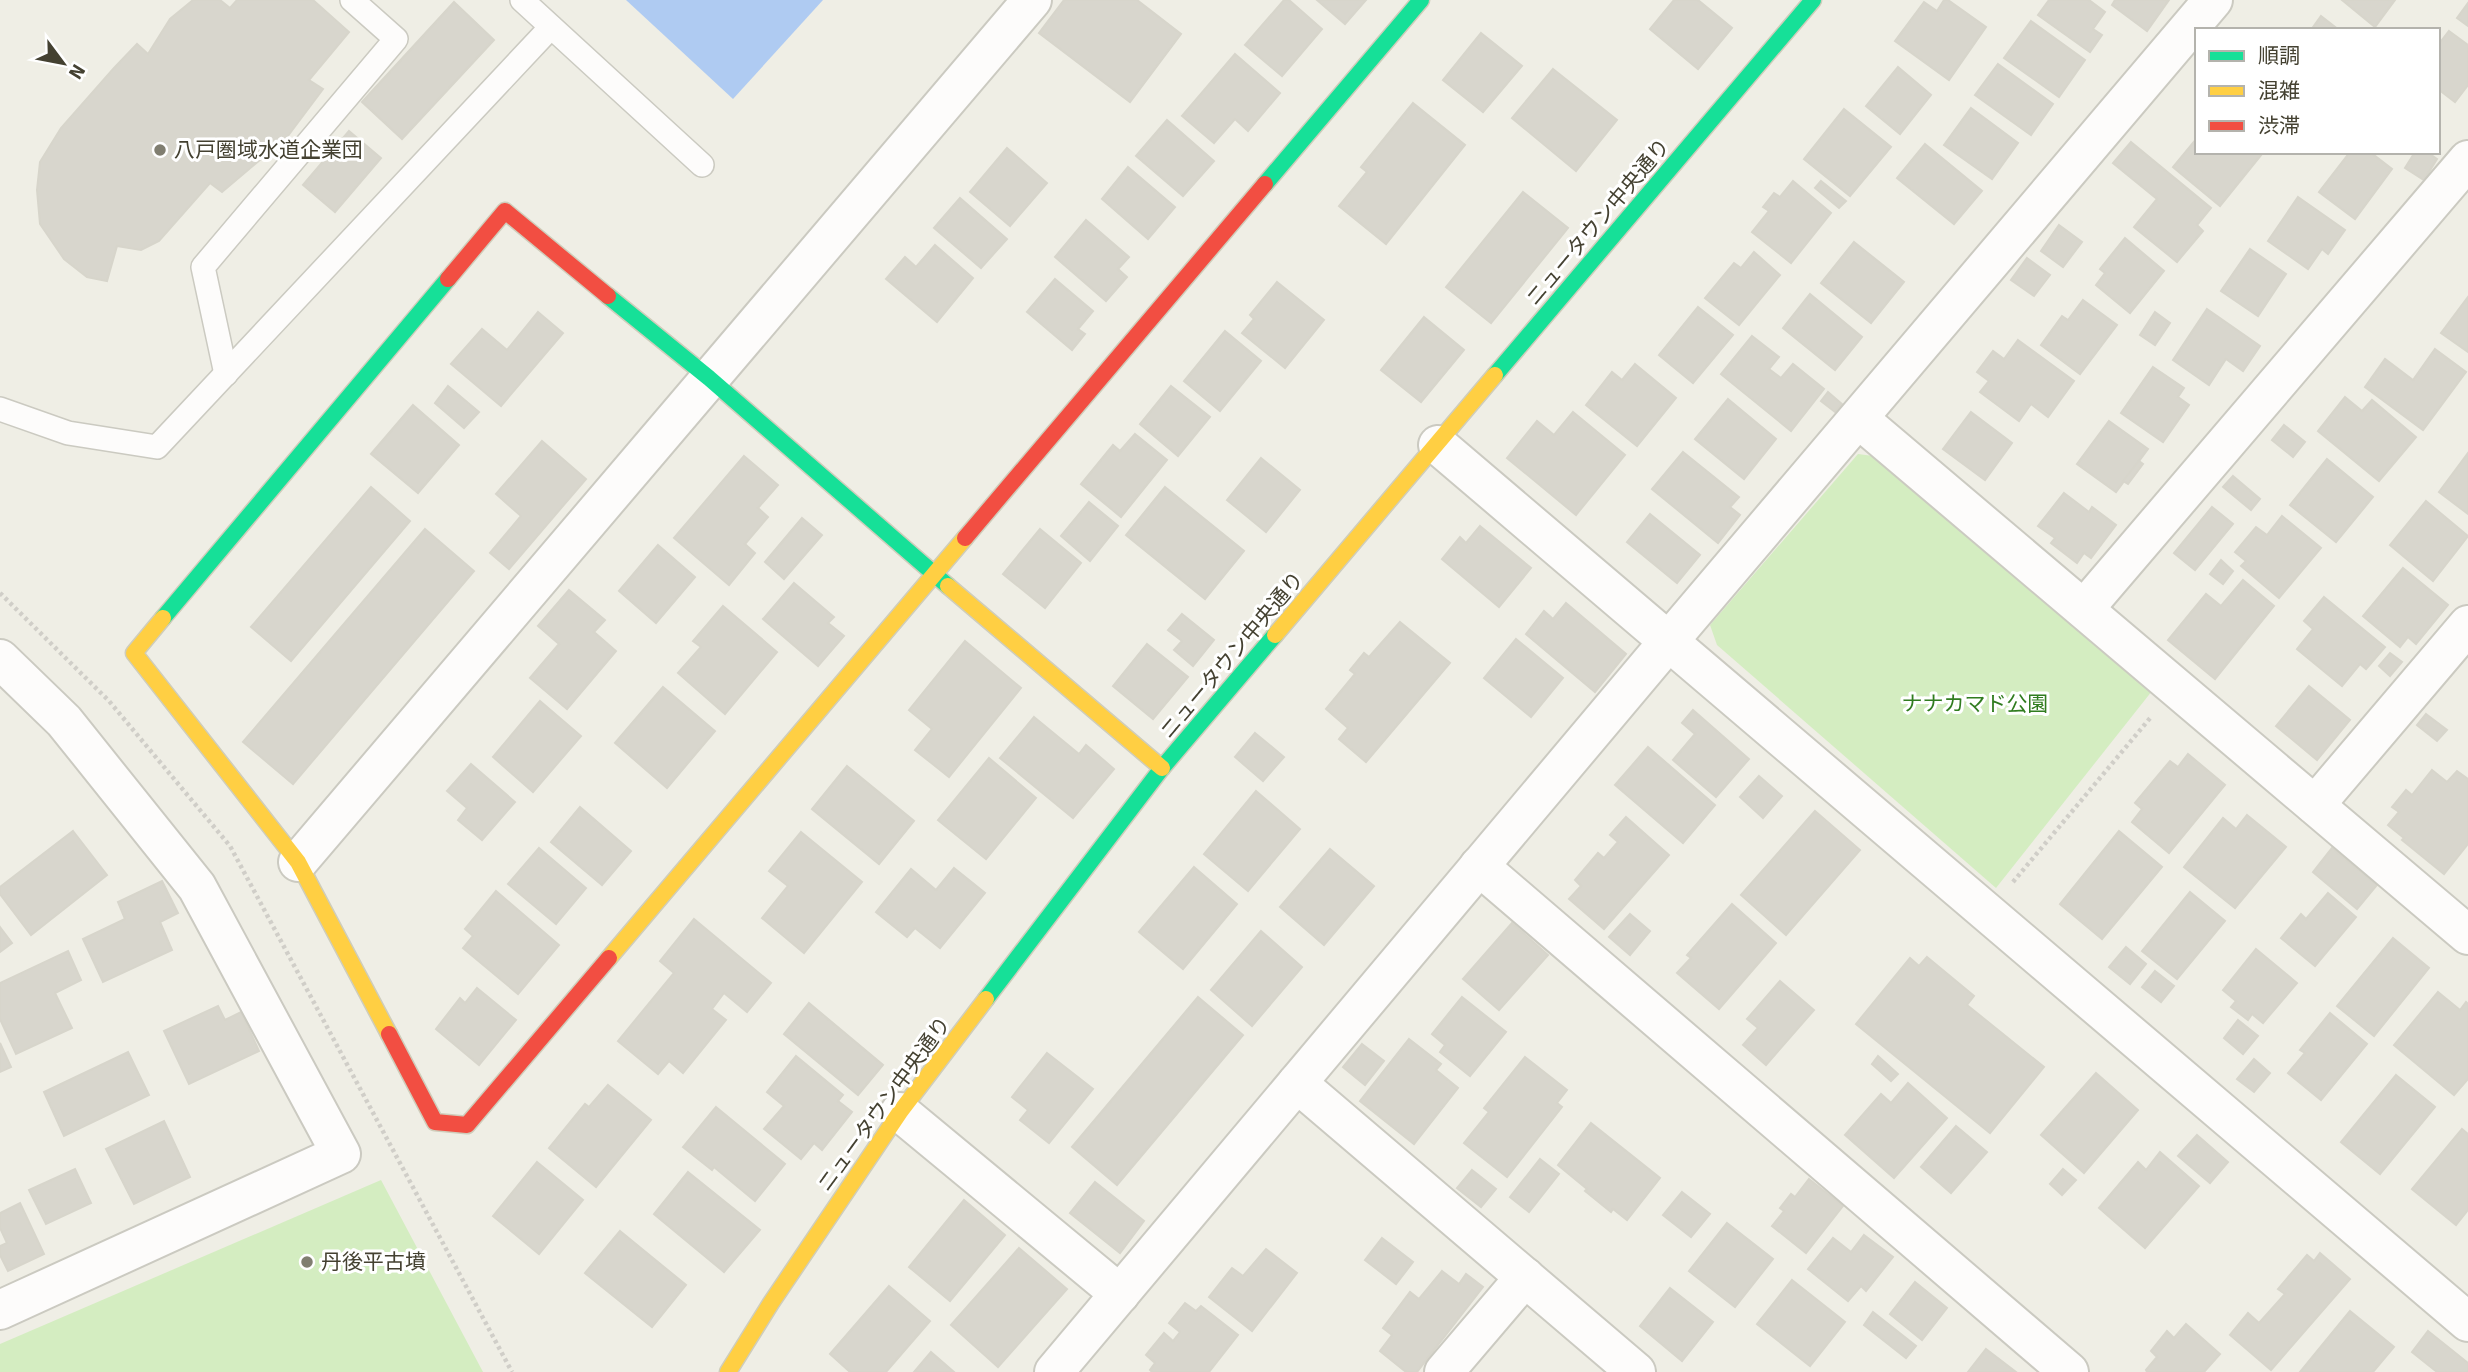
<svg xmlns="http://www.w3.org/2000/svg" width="2468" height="1372" font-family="Signika,'Noto Sans JP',sans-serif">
	<rect width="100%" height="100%" fill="#efeee5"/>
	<g fill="#d4edc1">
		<polygon points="1858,454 1873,456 2152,691 1996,888 1717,645 1710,625"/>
		<polygon points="381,1180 483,1372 0,1372 0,1344"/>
	</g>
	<polygon fill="#afcbf2" points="626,0 823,0 733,99"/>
	<g fill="#d8d6cd" stroke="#d7d5cb" stroke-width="2">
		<polygon points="193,0 220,0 230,8 237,0 313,0 349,32 309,80 323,89 287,137 222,192 210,183 159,241 141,250 117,246 107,281 87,277 64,259 40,224 37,190 40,162 61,128 114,68 137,44 148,54 170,19"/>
		<polygon points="1064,0 1137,0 1181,34 1130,102 1039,33"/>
		<polygon points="1284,0 1289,0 1322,29 1282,76 1245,45"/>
		<polygon points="1317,0 1366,0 1345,24"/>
		<polygon points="1674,0 1698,0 1732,28 1698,69 1650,29"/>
		<polygon points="1944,0 1948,0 1986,27 1949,80 1895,41 1924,2 1937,11"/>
		<polygon points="2049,0 2089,0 2105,12 2093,29 2102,35 2090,52 2038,15"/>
		<polygon points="2115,0 2169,0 2147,31 2112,5"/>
		<polygon points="2342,0 2395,0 2375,27"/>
		<polygon points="454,2 494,40 402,139 362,102"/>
		<polygon points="2468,3 2468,26 2457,18"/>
		<polygon points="2321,16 2339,30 2311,30"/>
		<polygon points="2031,21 2085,60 2059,97 2004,58"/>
		<polygon points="2449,31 2468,45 2468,85 2455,102 2438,89 2438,45"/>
		<polygon points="1481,33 1522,66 1483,112 1443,80"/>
		<polygon points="1235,54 1280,93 1248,131 1235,119 1214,143 1182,116"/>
		<polygon points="1998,64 2053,104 2031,135 1975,95"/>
		<polygon points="1898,67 1931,95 1900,134 1866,106"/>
		<polygon points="1553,69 1617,120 1576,171 1512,118"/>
		<polygon points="1413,103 1465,145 1386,244 1339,206 1367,172 1361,167"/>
		<polygon points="1971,108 2018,143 1992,179 1944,145"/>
		<polygon points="1844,109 1891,147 1850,196 1804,159"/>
		<polygon points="1167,120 1214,161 1183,196 1136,156"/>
		<polygon points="349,131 381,158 335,212 303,185"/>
		<polygon points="2197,138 2197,152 2259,152 2262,154 2220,206 2173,167"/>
		<polygon points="2131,142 2211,208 2197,225 2203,231 2177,262 2134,227 2157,199 2113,163"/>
		<polygon points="1925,144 1982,191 1954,224 1897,178"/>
		<polygon points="1007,148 1047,183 1010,226 970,192"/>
		<polygon points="2350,152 2370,152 2392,169 2355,219 2319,192"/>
		<polygon points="2415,152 2427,152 2437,159 2424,180 2405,168"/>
		<polygon points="1128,167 1175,207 1148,239 1102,199"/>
		<polygon points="1793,181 1831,213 1791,263 1752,232 1769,211 1763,207 1774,193 1780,197"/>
		<polygon points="1821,181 1846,201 1839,208 1815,188"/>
		<polygon points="1523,192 1568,228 1491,323 1446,287"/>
		<polygon points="2298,197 2345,230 2328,254 2322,249 2308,269 2268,241"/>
		<polygon points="960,198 1007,239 981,268 934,228"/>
		<polygon points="1086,220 1129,257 1118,269 1127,277 1106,301 1055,257"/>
		<polygon points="2059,225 2082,242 2063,267 2041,251"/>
		<polygon points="2125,238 2164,271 2130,313 2096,285 2105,273 2100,269"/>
		<polygon points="1854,242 1904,282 1871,323 1821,283"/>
		<polygon points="935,245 973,278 937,322 886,279 905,257 916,267"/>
		<polygon points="2250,249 2286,274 2258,316 2221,291"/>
		<polygon points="1754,252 1780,275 1739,325 1705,298 1734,263 1741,268"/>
		<polygon points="2027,258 2050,275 2034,296 2011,280"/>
		<polygon points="1055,279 1093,311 1078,329 1085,334 1072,350 1027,312"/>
		<polygon points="1277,282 1324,320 1285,368 1242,333 1254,319 1250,315"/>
		<polygon points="1810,294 1862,337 1835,370 1783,328"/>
		<polygon points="2468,297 2468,352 2441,333"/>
		<polygon points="2083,300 2117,325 2080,374 2041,345 2062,316 2068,320"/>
		<polygon points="1698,307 1733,335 1693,383 1659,355"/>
		<polygon points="2207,309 2260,346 2243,371 2226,359 2209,385 2173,360"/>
		<polygon points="538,312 563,333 501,406 451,364 482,329 507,350"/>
		<polygon points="2155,312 2170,323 2155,345 2140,335"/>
		<polygon points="1424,317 1464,350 1421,402 1381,370"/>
		<polygon points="1225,331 1261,361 1220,411 1184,381"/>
		<polygon points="1752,336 1779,357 1769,369 1781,378 1793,364 1824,389 1791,431 1721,374"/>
		<polygon points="2018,340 2074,381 2048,417 2031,404 2019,421 1980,392 1989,381 1977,372 1993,351 2004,359"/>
		<polygon points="2435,349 2466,372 2423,430 2365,387 2385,359 2413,380"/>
		<polygon points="1635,364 1676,398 1637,446 1586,405 1612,372 1622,380"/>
		<polygon points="2153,367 2184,388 2178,397 2189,405 2163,442 2121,413"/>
		<polygon points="448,386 479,412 464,428 435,403"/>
		<polygon points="1171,386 1210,417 1178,456 1140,424"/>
		<polygon points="1828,392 1842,404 1835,412 1821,401"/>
		<polygon points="2345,397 2362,411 2372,400 2416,437 2379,481 2318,431"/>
		<polygon points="1728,399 1776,439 1744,479 1695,439"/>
		<polygon points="413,405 459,445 418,493 371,454"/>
		<polygon points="1573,412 1625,455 1576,515 1507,458 1537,421 1554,435"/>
		<polygon points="1971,412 2012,443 1985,480 1943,449"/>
		<polygon points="2109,421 2148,449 2116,492 2077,464"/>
		<polygon points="2284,425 2305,442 2293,457 2272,440"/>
		<polygon points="1135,434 1167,460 1121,517 1081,484 1113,445 1120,451"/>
		<polygon points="542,441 586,479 509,569 490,553 521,516 496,494"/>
		<polygon points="1683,452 1739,497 1730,507 1740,515 1718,543 1652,489"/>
		<polygon points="2468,453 2468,514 2439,492"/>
		<polygon points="744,456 778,485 758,508 768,517 745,544 755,553 729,585 674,538"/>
		<polygon points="1261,458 1300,490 1266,532 1227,500"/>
		<polygon points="2327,459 2373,497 2336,542 2290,505"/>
		<polygon points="2139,461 2143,464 2128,484 2123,481"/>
		<polygon points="2233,476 2260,499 2251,510 2223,487"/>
		<polygon points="371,487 410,521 291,661 251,627"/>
		<polygon points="1165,487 1244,551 1205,599 1126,535"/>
		<polygon points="2064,493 2089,512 2092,507 2116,525 2091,558 2084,553 2077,563 2051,543 2055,538 2038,526"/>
		<polygon points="2426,501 2468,536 2433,581 2390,545"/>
		<polygon points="1089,502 1118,526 1090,561 1061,536"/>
		<polygon points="2212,507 2233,524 2195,570 2174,553"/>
		<polygon points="1650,514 1700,555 1677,583 1627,542"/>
		<polygon points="2282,516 2321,548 2279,598 2241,566 2246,561 2235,552 2256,527 2267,535"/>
		<polygon points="802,518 822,535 784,579 765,562"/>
		<polygon points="1480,526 1531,568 1499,607 1442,559 1460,537 1466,543"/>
		<polygon points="425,529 474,571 293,784 243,742"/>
		<polygon points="1040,529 1081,563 1045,608 1003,574"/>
		<polygon points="658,545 695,577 656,623 619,591"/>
		<polygon points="2221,560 2233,571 2223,584 2210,574"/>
		<polygon points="2403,568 2448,605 2416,644 2408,637 2400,647 2363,616"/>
		<polygon points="2243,580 2274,606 2215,679 2168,640 2206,594 2221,606"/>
		<polygon points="794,583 834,617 828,623 844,636 818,666 763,619"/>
		<polygon points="569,590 605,620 594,632 616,651 567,709 530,678 559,644 538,626"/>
		<polygon points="2324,597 2385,647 2366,669 2360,664 2342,686 2297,649 2313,629 2304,621"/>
		<polygon points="1566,603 1626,654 1595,692 1526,634 1544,611 1553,619"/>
		<polygon points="723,606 777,652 725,714 678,673 701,647 693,641"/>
		<polygon points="1182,614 1214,640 1193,666 1174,650 1182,641 1168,630"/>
		<polygon points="1400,622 1450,663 1366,762 1339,739 1348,728 1326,709 1355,674 1350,670 1364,653 1369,657"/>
		<polygon points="1516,639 1563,678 1531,717 1484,678"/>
		<polygon points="965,641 1021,688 949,777 915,750 932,729 909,710"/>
		<polygon points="1147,644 1188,677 1153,719 1113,686"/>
		<polygon points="2390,653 2402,662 2390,676 2379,666"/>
		<polygon points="2309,686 2350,720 2317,760 2276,726"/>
		<polygon points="663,687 715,731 667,788 615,743"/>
		<polygon points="540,701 581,736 533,792 493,757"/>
		<polygon points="1693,710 1749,759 1716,797 1673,760 1695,734 1682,723"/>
		<polygon points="2426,714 2447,730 2437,741 2417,725"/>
		<polygon points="1034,717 1079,754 1086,745 1114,769 1073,818 1000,758"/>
		<polygon points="1255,733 1284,757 1263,781 1235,757"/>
		<polygon points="1648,747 1715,805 1683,843 1615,785"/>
		<polygon points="2188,754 2225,785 2169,853 2132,822 2142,809 2135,803 2170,761 2178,767"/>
		<polygon points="989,758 1036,798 986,859 938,820"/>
		<polygon points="471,764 515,802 482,840 458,820 467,808 447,791"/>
		<polygon points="847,766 914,821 879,864 812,809"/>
		<polygon points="2432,770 2447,782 2457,771 2468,779 2468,844 2444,874 2402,840 2404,838 2388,825 2399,812 2392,807 2406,790 2412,795"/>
		<polygon points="1759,776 1782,796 1763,818 1740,797"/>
		<polygon points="1256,791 1300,829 1248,891 1204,854"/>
		<polygon points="580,807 631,851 602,885 551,842"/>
		<polygon points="1815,811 1860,850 1786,935 1741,895"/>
		<polygon points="2247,815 2286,847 2235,908 2184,867 2223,818 2236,829"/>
		<polygon points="1626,817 1669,855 1604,929 1569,899 1581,886 1575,880 1598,853 1604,858 1618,842 1610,835"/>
		<polygon points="73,831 107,875 31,935 0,894 0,887"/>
		<polygon points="2119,831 2162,867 2102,939 2060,904"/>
		<polygon points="801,832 862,882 804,953 762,918 788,886 769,871"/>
		<polygon points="539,848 586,888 556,924 508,884"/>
		<polygon points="2332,848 2377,885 2357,909 2313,872"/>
		<polygon points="1330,849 1374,886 1324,945 1280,907"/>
		<polygon points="1194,867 1237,904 1183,969 1139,932"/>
		<polygon points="954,868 985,893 940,948 915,928 907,937 876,912 911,869 936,890"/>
		<polygon points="162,881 178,913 160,922 172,950 103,982 83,939 125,919 118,902"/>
		<polygon points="496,891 559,945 518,994 463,948 473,936 465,929"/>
		<polygon points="2190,892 2225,921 2177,979 2142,951"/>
		<polygon points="2328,893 2356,917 2315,966 2281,938 2301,914 2306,919"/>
		<polygon points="1732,904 1776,943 1719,1009 1677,973 1691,958 1687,955"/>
		<polygon points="1630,914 1650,931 1630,955 1609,937"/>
		<polygon points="694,919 771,983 747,1012 724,993 712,1009 726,1020 683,1073 669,1061 658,1074 618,1041 674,973 660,961"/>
		<polygon points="1512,923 1548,955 1499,1010 1463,979"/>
		<polygon points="0,927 12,943 0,952"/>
		<polygon points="1261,931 1302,967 1252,1026 1211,990"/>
		<polygon points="2393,938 2429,968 2374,1036 2337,1006"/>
		<polygon points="2126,947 2146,964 2130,984 2109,967"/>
		<polygon points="2256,949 2297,983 2263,1023 2252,1014 2248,1020 2231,1007 2236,1001 2223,990"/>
		<polygon points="68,951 81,980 55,993 72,1028 16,1054 0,1019 0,983"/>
		<polygon points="1927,957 1974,996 1967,1005 2044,1067 1990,1133 1856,1024 1910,958 1919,966"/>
		<polygon points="2155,971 2174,986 2161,1002 2142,987"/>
		<polygon points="1780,981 1814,1010 1766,1065 1743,1045 1758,1028 1747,1019"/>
		<polygon points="477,988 516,1020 479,1065 436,1029 460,998 465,1003"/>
		<polygon points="2438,992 2460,1010 2466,1002 2468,1004 2468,1079 2454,1095 2394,1045"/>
		<polygon points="1198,997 1243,1035 1117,1185 1072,1147"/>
		<polygon points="1462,997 1506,1032 1470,1076 1440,1052 1445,1045 1432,1034"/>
		<polygon points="809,1003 883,1065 858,1095 784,1034"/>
		<polygon points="218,1006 225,1020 241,1012 259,1051 189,1084 164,1031"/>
		<polygon points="2330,1013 2367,1044 2321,1100 2288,1073 2305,1053 2300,1050"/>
		<polygon points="2238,1020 2258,1036 2243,1054 2224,1038"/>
		<polygon points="1409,1039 1441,1064 1436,1070 1458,1088 1414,1144 1360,1101"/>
		<polygon points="0,1043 11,1067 0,1072"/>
		<polygon points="1362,1044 1384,1061 1365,1085 1343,1067"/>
		<polygon points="128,1052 149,1095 64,1136 44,1092"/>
		<polygon points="1047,1053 1093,1089 1049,1143 1020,1120 1028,1110 1012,1097"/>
		<polygon points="796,1056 843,1095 838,1101 852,1112 822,1150 814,1143 801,1159 764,1129 784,1106 767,1092"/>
		<polygon points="1878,1056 1898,1074 1891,1081 1872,1064"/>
		<polygon points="1525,1057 1567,1090 1557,1103 1562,1107 1507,1177 1464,1143 1489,1112 1484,1108"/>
		<polygon points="2254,1059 2270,1073 2254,1092 2237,1079"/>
		<polygon points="2096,1073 2138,1110 2084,1173 2041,1135"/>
		<polygon points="2396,1075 2435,1107 2380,1174 2341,1142"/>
		<polygon points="1908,1083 1947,1118 1894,1178 1845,1135 1881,1094 1891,1103"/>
		<polygon points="608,1085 651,1120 596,1187 549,1148 585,1104 589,1107"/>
		<polygon points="716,1107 785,1164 755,1201 714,1167 712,1170 683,1147"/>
		<polygon points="164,1121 190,1177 134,1204 106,1149"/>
		<polygon points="1591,1123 1660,1178 1627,1220 1613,1209 1611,1212 1585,1191 1587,1189 1558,1165"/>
		<polygon points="1956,1126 1987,1152 1951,1193 1921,1167"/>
		<polygon points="2462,1129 2468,1134 2468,1210 2456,1225 2412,1189"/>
		<polygon points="2197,1135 2228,1162 2210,1183 2178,1156"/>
		<polygon points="2160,1152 2199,1186 2145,1248 2099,1208 2138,1162 2146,1170"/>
		<polygon points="1540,1159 1559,1174 1529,1212 1510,1197"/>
		<polygon points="537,1162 583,1200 539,1254 493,1216"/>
		<polygon points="75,1169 91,1203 46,1224 29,1190"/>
		<polygon points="2063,1169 2076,1180 2062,1195 2050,1184"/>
		<polygon points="1472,1170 1496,1189 1481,1207 1457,1188"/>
		<polygon points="688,1172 760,1230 724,1272 654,1214"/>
		<polygon points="1809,1179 1843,1206 1806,1253 1772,1226 1784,1211 1780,1208 1791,1194 1795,1197"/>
		<polygon points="1095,1182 1144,1221 1120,1253 1070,1213"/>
		<polygon points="1682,1192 1710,1214 1691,1237 1663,1215"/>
		<polygon points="964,1200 1005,1235 950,1301 909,1267"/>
		<polygon points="20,1203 44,1254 8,1271 0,1255 0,1246 7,1243 0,1228 0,1213"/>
		<polygon points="1727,1223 1773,1259 1735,1307 1689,1271"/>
		<polygon points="620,1231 686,1285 652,1327 585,1273"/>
		<polygon points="1864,1235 1893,1257 1866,1291 1861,1286 1848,1301 1808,1269 1833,1238 1851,1252"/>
		<polygon points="1382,1238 1413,1262 1396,1284 1365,1260"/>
		<polygon points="1019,1248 1067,1289 998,1367 951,1325"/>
		<polygon points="1266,1249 1297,1273 1252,1331 1209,1297 1232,1268 1243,1276"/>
		<polygon points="2320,1253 2350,1279 2271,1370 2230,1335 2248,1313 2259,1323 2285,1294 2278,1289 2307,1255 2314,1261"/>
		<polygon points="1442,1271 1459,1284 1466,1274 1483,1287 1417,1372 1406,1372 1380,1351 1392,1335 1383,1328 1410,1292 1419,1299"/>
		<polygon points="1792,1280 1845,1322 1810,1366 1757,1324"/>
		<polygon points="1915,1282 1947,1308 1922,1340 1890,1314"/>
		<polygon points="889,1286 930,1321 886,1372 850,1372 830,1354"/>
		<polygon points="1670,1288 1713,1322 1682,1361 1640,1326"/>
		<polygon points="1185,1303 1196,1311 1201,1306 1238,1335 1209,1372 1152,1372 1150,1370 1155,1363 1146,1355 1164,1333 1173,1341 1180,1332 1169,1323"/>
		<polygon points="2350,1311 2394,1347 2373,1372 2300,1372"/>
		<polygon points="1873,1312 1916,1346 1906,1358 1864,1325"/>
		<polygon points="2186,1324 2220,1354 2204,1372 2147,1372 2146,1370 2157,1357 2151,1351 2167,1331 2174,1338"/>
		<polygon points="2428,1331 2468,1363 2468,1372 2437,1372 2412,1352"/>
		<polygon points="1986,1349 2016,1372 1968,1372"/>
		<polygon points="931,1352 954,1372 914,1372"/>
	</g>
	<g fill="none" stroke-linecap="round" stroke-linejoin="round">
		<g stroke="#cbcac1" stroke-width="26">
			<g id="lane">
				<polyline points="522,0 702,165"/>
				<polyline points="226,374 203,267 396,39 352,0"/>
				<polyline points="0,409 68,433 157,447 551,27"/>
			</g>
		</g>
		<g stroke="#cbcac1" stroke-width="42">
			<g id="street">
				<polyline points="1859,419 2468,935"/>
				<polyline points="1438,445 2468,1322"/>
				<polyline points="2084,609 2468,160"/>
				<polyline points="0,659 64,721 197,887 341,1154 0,1310"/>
				<polyline points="2315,805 2468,625"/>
				<polyline points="298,862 1032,0"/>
				<polyline points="1479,866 2069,1372"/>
				<polyline points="1297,1083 1636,1372"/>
				<polyline points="900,1112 1120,1294"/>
				<polyline points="1054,1372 1668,642 2213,0"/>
				<polyline points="1444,1372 1525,1277"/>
			</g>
		</g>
		<g stroke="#cfcdbb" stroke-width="19">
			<g id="fast">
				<polyline points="1265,184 1421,0"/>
				<polyline points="608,296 709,378 948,586"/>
				<polyline points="1495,375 1813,0"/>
				<polyline points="163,618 448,279"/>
				<polyline points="986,999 1162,768 1275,635"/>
			</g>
		</g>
		<g stroke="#cfcdbb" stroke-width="19">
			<g id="slow">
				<polyline points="948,586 1162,768"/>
				<polyline points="163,618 134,653 298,862 389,1034"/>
				<polyline points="1275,635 1495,375"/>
				<polyline points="609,958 965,538"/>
				<polyline points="728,1372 771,1303 900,1112 986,999"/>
			</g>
		</g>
		<g stroke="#cfcdbb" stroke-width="19">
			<g id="jam">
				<polyline points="448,279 505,211 608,296"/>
				<polyline points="965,538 1265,184"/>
				<polyline points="389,1034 435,1122 467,1125 609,958"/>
			</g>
		</g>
		<g stroke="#d0cec8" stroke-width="4.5" stroke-dasharray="3.5 3.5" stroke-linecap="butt">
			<polyline points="0,593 109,701 230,846 512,1372"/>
			<polyline points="2013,882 2151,717"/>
		</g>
		<use href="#lane" stroke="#fdfcfb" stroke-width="23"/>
		<use href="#street" stroke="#fdfcfb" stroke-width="38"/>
		<use href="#fast" stroke="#16e098" stroke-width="16"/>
		<use href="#slow" stroke="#ffcf43" stroke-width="16"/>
		<use href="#jam" stroke="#f24e42" stroke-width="16"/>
	</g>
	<g fill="#807e70" stroke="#fff" stroke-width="2.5">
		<circle cx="160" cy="150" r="7"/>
		<circle cx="307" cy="1262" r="7"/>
	</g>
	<g text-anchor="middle" stroke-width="6" stroke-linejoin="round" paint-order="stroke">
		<g font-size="21" fill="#444131" stroke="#fff" text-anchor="start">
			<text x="174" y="157">八戸圏域水道企業団</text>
			<text x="321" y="1269">丹後平古墳</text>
		</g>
		<g font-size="21" fill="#444131" stroke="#fff">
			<text transform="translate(1598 222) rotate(-50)" y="7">ニュータウン中央通り</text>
			<text transform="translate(1232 655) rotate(-50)" y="7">ニュータウン中央通り</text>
			<text transform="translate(884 1104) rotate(-54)" y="7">ニュータウン中央通り</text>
		</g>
		<g font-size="21" fill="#307c1f" stroke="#fff">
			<text x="1975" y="711">ナナカマド公園</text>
		</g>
	</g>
	<rect x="2195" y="28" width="245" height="126" fill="#ffffff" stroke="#b4b3ad" stroke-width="2"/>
	<rect x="2209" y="51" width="35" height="10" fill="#16e098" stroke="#b4b3ad" stroke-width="2"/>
	<text x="2258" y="63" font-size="21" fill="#444131">順調</text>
	<rect x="2209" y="86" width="35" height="10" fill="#ffcf43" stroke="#b4b3ad" stroke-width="2"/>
	<text x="2258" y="98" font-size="21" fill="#444131">混雑</text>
	<rect x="2209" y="121" width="35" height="10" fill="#f24e42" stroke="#b4b3ad" stroke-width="2"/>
	<text x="2258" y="133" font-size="21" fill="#444131">渋滞</text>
	<g transform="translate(63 63) rotate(122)" stroke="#ffffff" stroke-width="5" paint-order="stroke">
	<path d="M0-5L12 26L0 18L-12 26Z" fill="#444131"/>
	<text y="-10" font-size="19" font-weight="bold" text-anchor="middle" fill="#444131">N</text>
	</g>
</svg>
